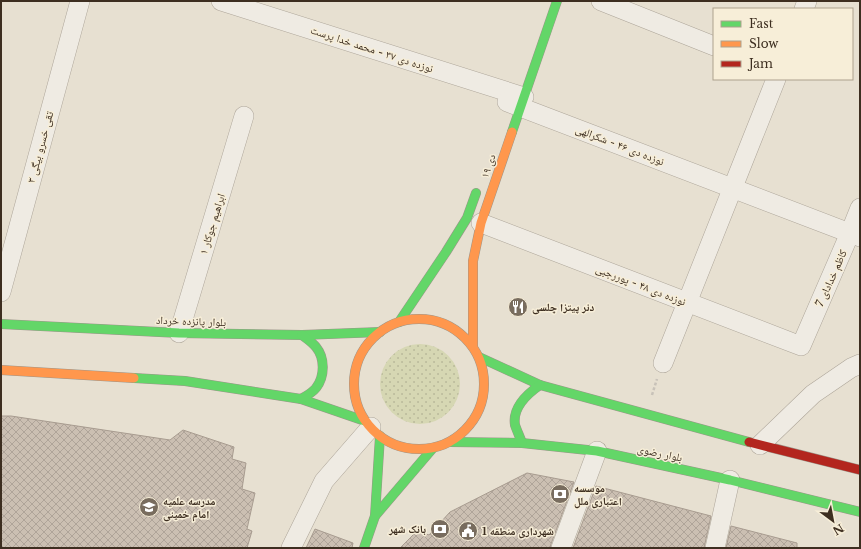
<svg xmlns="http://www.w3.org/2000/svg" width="861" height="549" font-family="'Libre Baskerville','Noto Naskh Arabic',serif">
	<defs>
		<pattern id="green-dots" width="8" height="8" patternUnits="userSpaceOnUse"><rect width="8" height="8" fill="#d6d7b3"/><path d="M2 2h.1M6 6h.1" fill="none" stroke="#b9b99a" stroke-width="1.8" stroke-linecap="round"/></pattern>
		<pattern id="building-cross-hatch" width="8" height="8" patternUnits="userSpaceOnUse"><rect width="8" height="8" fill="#cbbfb2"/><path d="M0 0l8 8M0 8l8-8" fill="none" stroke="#afa499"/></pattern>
	</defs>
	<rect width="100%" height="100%" fill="#e7e0d1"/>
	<circle fill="url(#green-dots)" cx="420" cy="384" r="40"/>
	<g fill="url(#building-cross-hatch)" stroke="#a89c90">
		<polygon points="1,416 11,416 170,440 183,430 234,447 232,459 246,463 242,489 255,493 247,529 252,531 247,548 1,548"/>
		<polygon points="527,473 574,482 551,544 550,548 400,548 417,531 429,535 450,512"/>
		<polygon points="596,486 711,516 704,548 573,548"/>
		<polygon points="731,526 797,543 797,548 726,548"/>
		<polygon points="315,529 353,543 352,548 306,548"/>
	</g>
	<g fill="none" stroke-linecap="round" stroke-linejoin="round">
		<g stroke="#ada599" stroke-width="20">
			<g id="street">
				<polyline points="221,1 524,97"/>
				<polyline points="601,1 714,46"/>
				<polyline points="804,9 807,1"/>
				<polyline points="507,102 860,237"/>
				<polyline points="481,223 801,346 850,233 860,208"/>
				<polyline points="1,292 80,1"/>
				<polyline points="179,333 244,116"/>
				<polyline points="663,363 776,79"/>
				<polyline points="760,445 813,394 851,368 860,364"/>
				<polyline points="291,548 324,481 371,427"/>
				<polyline points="561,548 597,451"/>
				<polyline points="715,548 730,480"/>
			</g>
		</g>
		<g stroke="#9c958a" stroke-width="10">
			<g id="fast">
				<polyline points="512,132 557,1"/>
				<polyline points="399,322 446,252 467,218 476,193"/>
				<polyline points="1,324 179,333 302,335 380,332"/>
				<polyline points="479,357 540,385 749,442"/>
				<polyline points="134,378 185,381 301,399 365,421"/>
				<path d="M301,399C306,396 312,393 316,388C325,376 325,358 316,347C312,342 307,339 302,335"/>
				<polyline points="450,442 522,443 597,451 730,480 860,512"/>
				<path d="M522,443C520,437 517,431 515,425C512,407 527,394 540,385"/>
				<polyline points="375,516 433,448"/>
				<polyline points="364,548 375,516 380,436"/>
			</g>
		</g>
		<g stroke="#9c958a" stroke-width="10">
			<g id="slow">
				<circle cx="419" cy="384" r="65"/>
				<polyline points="473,345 473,261 481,223 512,132"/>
				<polyline points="1,370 134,378"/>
			</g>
		</g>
		<g stroke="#9c958a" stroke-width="10">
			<polyline id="jam" points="749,442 860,470"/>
		</g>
		<polyline stroke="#c8c2b9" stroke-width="2.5" stroke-dasharray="3 2" stroke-linecap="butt" points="652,395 657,379"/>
		<use href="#street" stroke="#efebe3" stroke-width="19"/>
		<use href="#fast" stroke="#63d668" stroke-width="9"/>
		<use href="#slow" stroke="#ff974d" stroke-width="9"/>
		<use href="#jam" stroke="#b3261e" stroke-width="9"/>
	</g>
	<defs>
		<g id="restaurant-disc" transform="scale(1)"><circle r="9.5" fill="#786c5e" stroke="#f7eed8"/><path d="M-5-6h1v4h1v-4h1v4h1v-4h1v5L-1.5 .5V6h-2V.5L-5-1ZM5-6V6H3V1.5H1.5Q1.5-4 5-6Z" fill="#fff"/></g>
		<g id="bank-disc" transform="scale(1)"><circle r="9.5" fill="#786c5e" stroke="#f7eed8"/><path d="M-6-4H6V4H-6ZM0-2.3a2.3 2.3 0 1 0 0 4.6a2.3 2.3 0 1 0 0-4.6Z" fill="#fff"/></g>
		<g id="university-disc" transform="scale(1)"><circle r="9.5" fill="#786c5e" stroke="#f7eed8"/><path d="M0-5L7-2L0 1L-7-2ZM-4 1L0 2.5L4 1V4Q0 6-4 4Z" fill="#fff"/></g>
		<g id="civic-disc" transform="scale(1)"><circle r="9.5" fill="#786c5e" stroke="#f7eed8"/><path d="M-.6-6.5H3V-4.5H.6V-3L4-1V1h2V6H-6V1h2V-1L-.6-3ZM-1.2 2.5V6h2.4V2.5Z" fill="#fff"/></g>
	</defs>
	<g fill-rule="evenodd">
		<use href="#restaurant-disc" x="518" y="307"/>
		<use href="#bank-disc" x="560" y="494"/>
		<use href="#university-disc" x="149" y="507"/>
		<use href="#bank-disc" x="440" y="529"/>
		<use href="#civic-disc" x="468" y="531"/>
	</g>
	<g text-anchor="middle" stroke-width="3" stroke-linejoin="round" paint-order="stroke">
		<g font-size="11" fill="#3d2e20" stroke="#f7eed8">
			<text transform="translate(372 49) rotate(18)" y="4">نوزده دی ۳۷ - محمد خدا پرست</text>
			<text transform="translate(620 145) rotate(21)" y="4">نوزده دی ۴۶ - شکرالهی</text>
			<text transform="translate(40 147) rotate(-75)" y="4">۳ تقی خسرو بیگی</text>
			<text transform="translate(488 166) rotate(-71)" y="4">۱۹ دی</text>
			<text transform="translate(212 224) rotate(-73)" y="4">۱ ابراهیم جوکار</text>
			<text transform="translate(831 278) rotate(-66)" y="4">7 کاظم خدادای</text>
			<text transform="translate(641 285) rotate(21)" y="4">نوزده دی ۴۸ - پوررجبی</text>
			<text transform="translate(191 321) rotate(2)" y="4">بلوار پانزده خرداد</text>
			<text transform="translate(660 453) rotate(12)" y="4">بلوار رضوی</text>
		</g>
		<g font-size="11" font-weight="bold" fill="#3d2e20" stroke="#f7eed8" text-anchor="start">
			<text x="532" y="311">دنر پیتزا چلسی</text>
			<text x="574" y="492">موسسه<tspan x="574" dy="13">اعتباری ملل</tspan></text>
			<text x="163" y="505">مدرسه علمیه<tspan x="163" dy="13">امام خمینی</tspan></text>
			<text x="426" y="533" text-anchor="end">بانک شهر</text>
			<text x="482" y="535">شهرداری منطقه 1</text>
		</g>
	</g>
	<rect width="861" height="549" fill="none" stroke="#3d2e20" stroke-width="4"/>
	<rect x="713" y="8" width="140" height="72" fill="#f7eed8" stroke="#ada18e"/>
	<rect x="721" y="21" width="20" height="6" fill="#63d668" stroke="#ada18e"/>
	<text x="749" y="28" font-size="12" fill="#3d2e20">Fast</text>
	<rect x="721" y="41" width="20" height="6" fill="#ff974d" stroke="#ada18e"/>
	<text x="749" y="48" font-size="12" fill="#3d2e20">Slow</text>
	<rect x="721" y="61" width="20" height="6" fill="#b3261e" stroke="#ada18e"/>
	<text x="749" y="68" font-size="12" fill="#3d2e20">Jam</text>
	<g transform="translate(833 521) rotate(148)" stroke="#f7eed8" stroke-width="3" paint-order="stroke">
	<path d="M0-3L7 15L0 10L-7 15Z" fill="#3d2e20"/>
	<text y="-6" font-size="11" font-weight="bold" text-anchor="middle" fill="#3d2e20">N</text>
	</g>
</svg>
